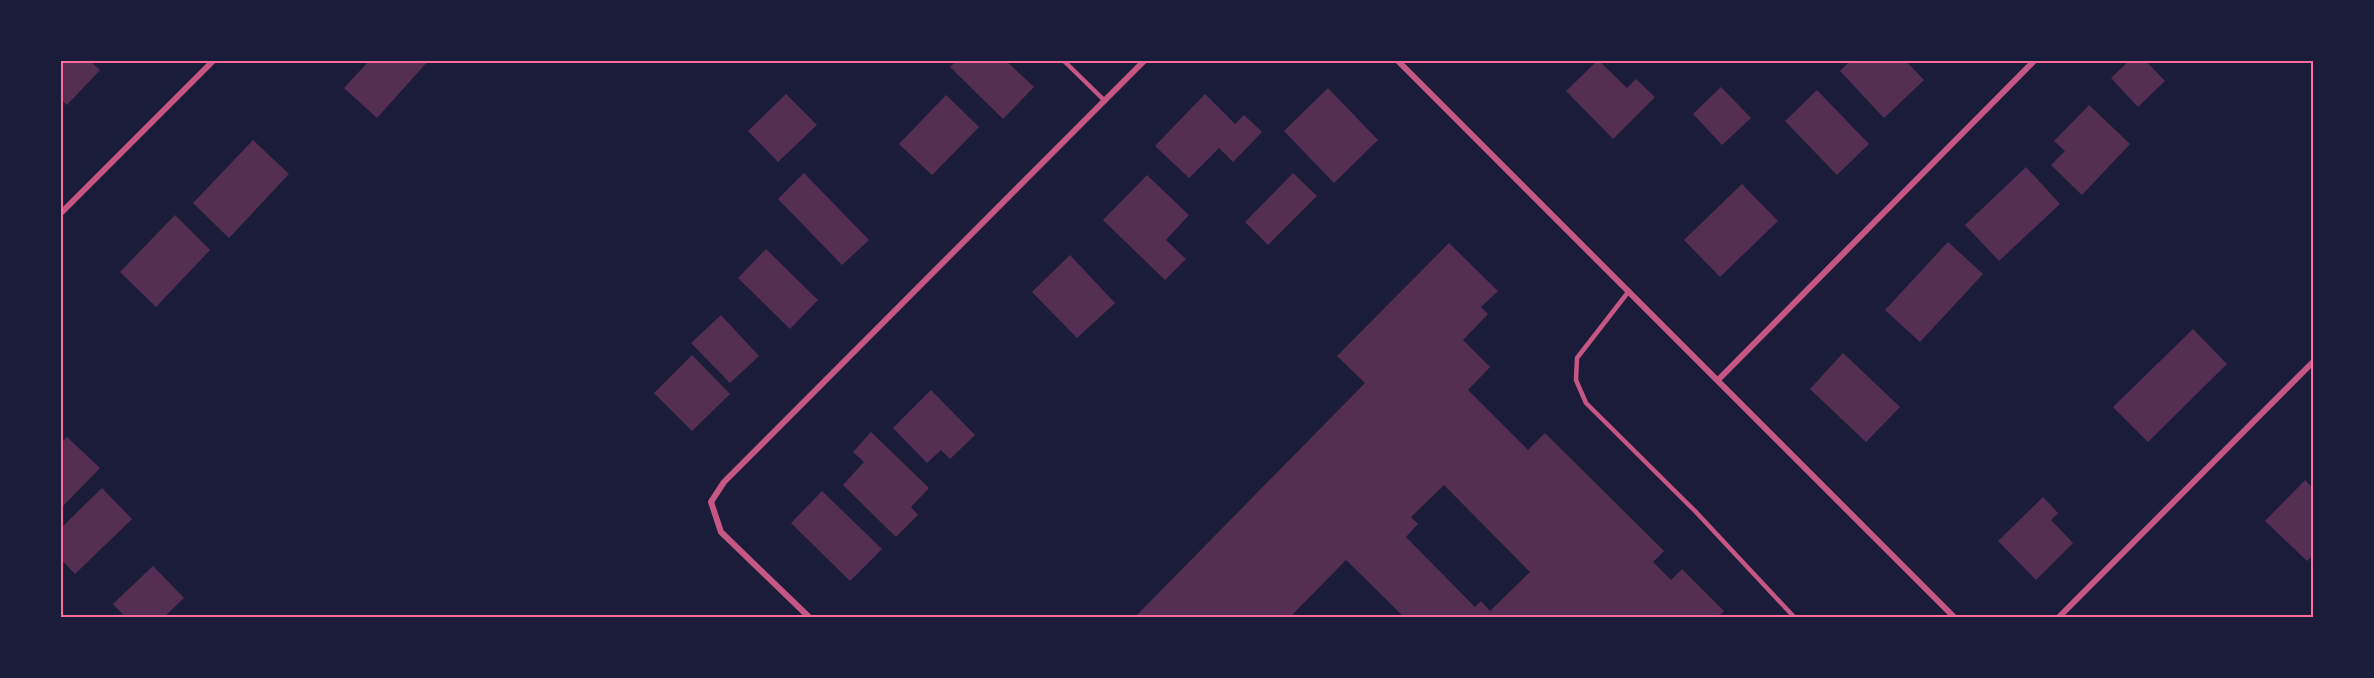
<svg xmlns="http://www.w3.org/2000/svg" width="2374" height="678" font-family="'Fira Sans',sans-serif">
	<rect width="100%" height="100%" fill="#1b1b3a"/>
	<g fill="#542f53" fill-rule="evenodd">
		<polygon points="60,60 89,60 100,70 67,105 60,99"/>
		<polygon points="370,60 429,60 377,118 344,88"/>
		<polygon points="957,60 1005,60 1034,87 1003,119 950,67"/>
		<polygon points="1598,60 1627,88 1636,79 1655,97 1613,139 1566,91"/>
		<polygon points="1851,60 1905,60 1924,80 1884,118 1840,71"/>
		<polygon points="2130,60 2145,60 2165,81 2138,107 2111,78"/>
		<polygon points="1721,87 1751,118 1722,145 1693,114"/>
		<polygon points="1328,88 1378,140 1334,183 1284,131"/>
		<polygon points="1817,90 1869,144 1837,175 1785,121"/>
		<polygon points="786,94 817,125 778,162 748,131"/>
		<polygon points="1205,94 1235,124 1244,115 1262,132 1233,162 1219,148 1189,178 1155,146"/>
		<polygon points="946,95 979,127 932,175 899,144"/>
		<polygon points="2089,105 2130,144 2082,195 2051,165 2065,151 2054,141"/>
		<polygon points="253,140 289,174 229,238 193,203"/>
		<polygon points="2026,167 2060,204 1999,261 1965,225"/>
		<polygon points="804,173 869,240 842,265 778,199"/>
		<polygon points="1293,173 1317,196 1268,245 1245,222"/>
		<polygon points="1147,175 1189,215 1166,240 1186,259 1165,280 1103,220"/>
		<polygon points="1742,184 1778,221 1720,277 1684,240"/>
		<polygon points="175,215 210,250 156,307 120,272"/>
		<polygon points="1948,242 1983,274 1920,342 1885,310"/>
		<path d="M1449,243L1498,291L1481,307L1488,314L1463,340L1490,367L1468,390L1528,450L1545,433L1664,551L1653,562L1671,580L1682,569L1724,611L1717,618H1405L1346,560L1289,618H1134L1365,383L1337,356ZM1444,485L1530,572L1490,611L1481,601L1475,607L1406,537L1418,524L1411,517Z"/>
		<polygon points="766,249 818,300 790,329 738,278"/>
		<polygon points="1070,255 1115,303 1077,338 1032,292"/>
		<polygon points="721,315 759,356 730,383 691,343"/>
		<polygon points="2193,329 2227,364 2148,442 2113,407"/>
		<polygon points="1843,353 1900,407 1866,442 1810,389"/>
		<polygon points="692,355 730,394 692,431 654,393"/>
		<polygon points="931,390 975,435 950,459 941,450 927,463 893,428"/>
		<polygon points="871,432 929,488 911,507 918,515 896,537 843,485 864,462 853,452"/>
		<polygon points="67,437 100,468 60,509 60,444"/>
		<polygon points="2305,480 2314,489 2314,533 2312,535 2314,537 2314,554 2307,561 2265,521"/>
		<polygon points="102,488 132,519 75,574 60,558 60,529"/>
		<polygon points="822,491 882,549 850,581 791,523"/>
		<polygon points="2043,497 2058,513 2051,520 2073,543 2036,580 1998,541"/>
		<polygon points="153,566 184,598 163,618 126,618 113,604"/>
	</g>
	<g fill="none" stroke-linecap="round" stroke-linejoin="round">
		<g stroke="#c65784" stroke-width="4.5">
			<polyline points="1063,60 1105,101"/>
			<polyline points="1629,291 1577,358 1576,380 1586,403 1695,511 1795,618"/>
		</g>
		<g stroke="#c65784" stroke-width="6">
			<polyline points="1397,60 1955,618"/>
			<polyline points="60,214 214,60"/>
			<polyline points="1719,379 2035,60"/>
			<polyline points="810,618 721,532 711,502 724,482 1145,60"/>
			<polyline points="2058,618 2314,361"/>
		</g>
	</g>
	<rect width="2374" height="678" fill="none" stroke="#1b1b3a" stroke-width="123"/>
	<rect x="62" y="62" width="2250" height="554" fill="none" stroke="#ff6b9d" stroke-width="2"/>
</svg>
